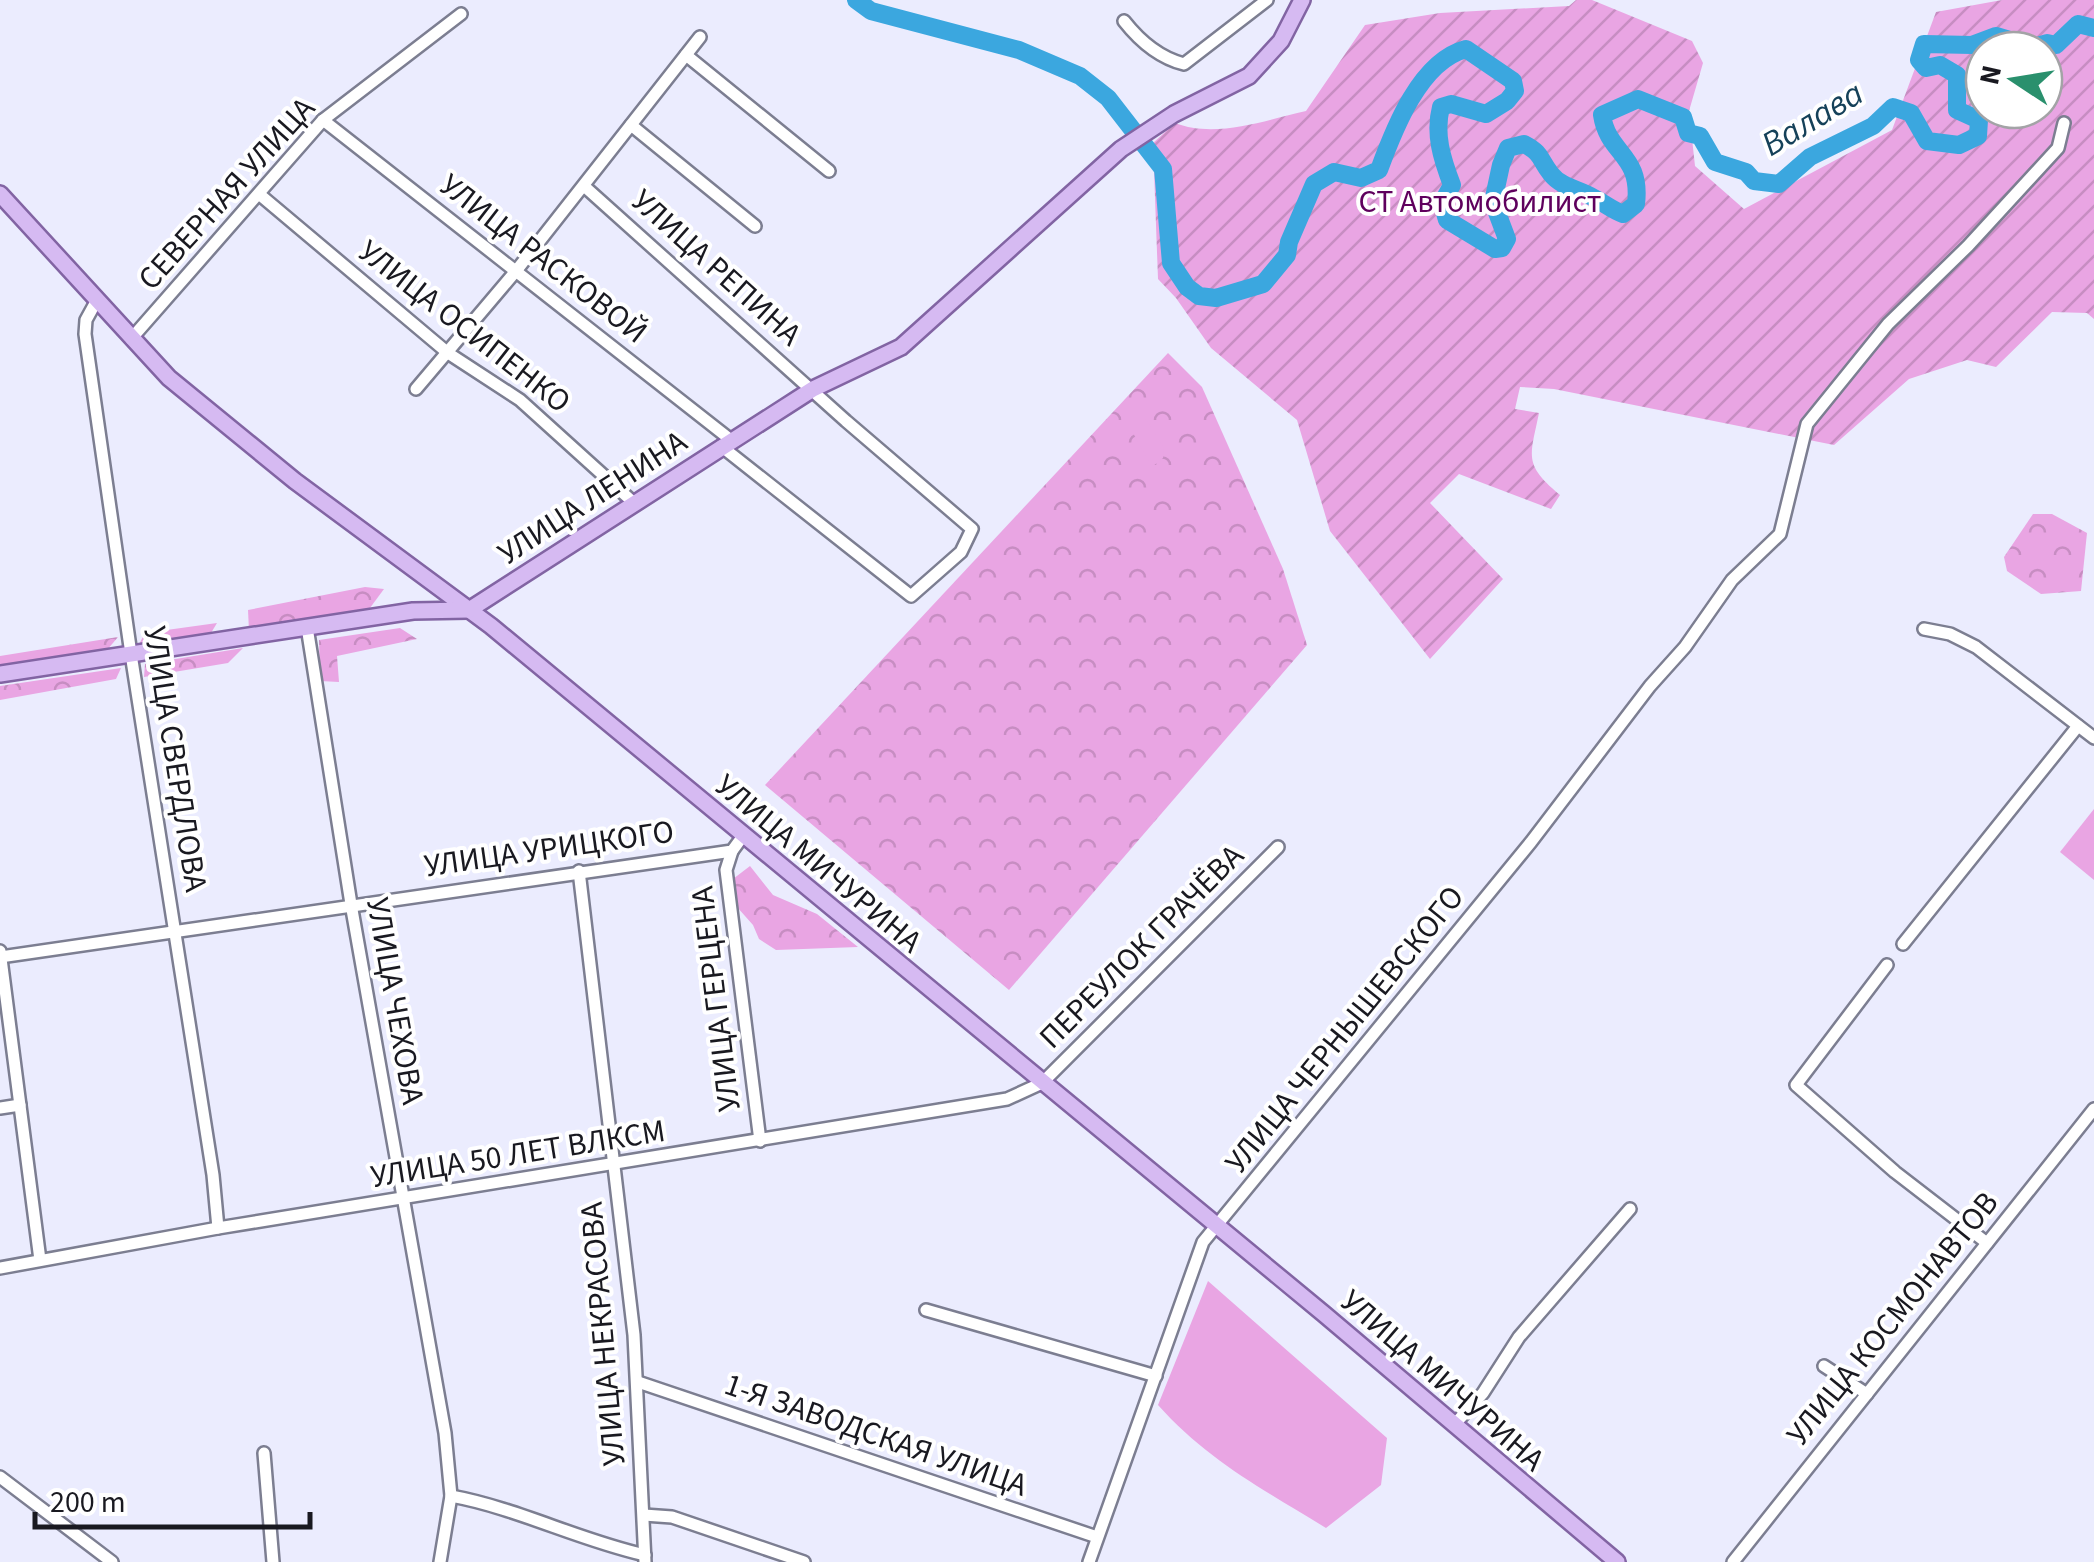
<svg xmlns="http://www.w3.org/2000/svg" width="2094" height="1562" font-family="'Source Sans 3',sans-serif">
	<defs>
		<pattern id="forest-crowns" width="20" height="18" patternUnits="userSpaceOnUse" patternTransform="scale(2.5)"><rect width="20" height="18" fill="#e9a5e3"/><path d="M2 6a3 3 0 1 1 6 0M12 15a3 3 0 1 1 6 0" fill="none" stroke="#c78dc2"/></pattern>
		<pattern id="garden-furrows" width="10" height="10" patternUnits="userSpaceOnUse" patternTransform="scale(2.5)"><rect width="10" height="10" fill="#e9a5e3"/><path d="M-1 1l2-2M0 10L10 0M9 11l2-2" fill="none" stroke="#c78dc2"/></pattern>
	</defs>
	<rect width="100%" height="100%" fill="#ebecfe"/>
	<g fill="url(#forest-crowns)">
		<polygon points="1168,353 1202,387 1283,569 1307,645 1009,990 765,785"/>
		<polygon points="2033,514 2052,514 2087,533 2081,591 2041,594 2007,571 2004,557"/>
		<polygon points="365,587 384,589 367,612 249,631 248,610"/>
		<polygon points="217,623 208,638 137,648 145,633"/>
		<polygon points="400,628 417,639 337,656 339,682 320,681 319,640"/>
		<polygon points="118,637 102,656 0,669 0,656"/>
		<polygon points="243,648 228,663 144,677 145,664"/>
		<polygon points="121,668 116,679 0,700 0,686"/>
		<polygon points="750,866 773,895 817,914 858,947 776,950 759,939 753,925 737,907 733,879"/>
	</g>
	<path fill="url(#garden-furrows)" fill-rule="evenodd" d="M1576,0H1592L1692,41L1703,63L1689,111L1695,166L1744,209L1892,130L1936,12L2002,0H2094V319L2087,313L2052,312L1996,367L1967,360L1909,379L1834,445L1554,389L1520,387L1515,409L1539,413C1530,457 1523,464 1560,495L1551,509L1459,474L1430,503L1503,579L1430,659L1330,531L1297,420L1211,348L1176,298L1158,279L1153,143L1175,123C1216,139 1265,120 1306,111L1365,25L1440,13L1569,6ZM1984,50H2044V110H1984Z"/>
	<g fill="#e9a5e3">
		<polygon points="1146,419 1164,448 1163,458 1152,467 1133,433"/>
		<polygon points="2094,809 2094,880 2060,852"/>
		<path d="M1208,1281L1387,1438L1381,1485L1326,1528C1264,1490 1207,1460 1158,1405Z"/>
	</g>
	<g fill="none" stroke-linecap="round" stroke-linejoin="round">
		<path stroke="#3ba7df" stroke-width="18" d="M856,0L871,11L1019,50L1080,76L1108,98L1163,169L1171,263L1187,287L1199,296L1216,298L1263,284L1287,255L1289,242L1314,184L1334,172L1361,178L1379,170C1394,129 1420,61 1466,49L1513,81L1515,91L1507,101L1486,114L1451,104L1441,107C1434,134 1442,159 1452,185L1442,203L1447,220L1495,249L1502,248L1507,239L1493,202L1501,165L1508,148L1524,144C1543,154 1539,159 1551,174C1562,188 1580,189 1594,198C1604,203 1612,210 1623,214L1636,204C1642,154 1608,155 1602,115L1638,99L1683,117L1688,133L1700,136L1715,162L1746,172L1754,181L1779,184L1810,157L1873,126L1893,107L1911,113L1927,141L1959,145L1978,136L1979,120L1957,110V75L1940,65L1926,68L1919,60L1924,44L1972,45L1996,36L2034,47L2047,43L2056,45L2078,24L2094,28"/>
		<g stroke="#7c7e91" stroke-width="16">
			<g id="minor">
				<path d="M1124,21C1139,40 1160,58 1184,64L1267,0"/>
				<polyline points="686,55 829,171"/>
				<polyline points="323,120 731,440"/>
				<polyline points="631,125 755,226"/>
				<polyline points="584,186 846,421 972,529 961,552 911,596 721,446"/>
				<polyline points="259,194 448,353 520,400 634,503"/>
				<polyline points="97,300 86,320 85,334 131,654 213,1175 218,1228"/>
				<polyline points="131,339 323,120 461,14"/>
				<polyline points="416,389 516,271 700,37"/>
				<polyline points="307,627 351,904 445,1433 451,1496 440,1562"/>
				<polyline points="1924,629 1950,634 1976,647 2094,738"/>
				<polyline points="732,851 726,870 760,1141"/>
				<polyline points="579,871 634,1335 645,1562"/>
				<polyline points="1903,944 2078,726"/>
				<polyline points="0,951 40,1260"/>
				<polyline points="0,957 732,851 743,836"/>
				<polyline points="1887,965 1796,1085 1895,1172 1987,1243"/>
				<polyline points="0,1108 20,1105"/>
				<polyline points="0,1268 218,1228 1007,1099 1042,1083 1278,847"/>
				<polyline points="926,1310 1156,1376"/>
				<polyline points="1824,1366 1867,1394"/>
				<polyline points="638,1382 1097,1537"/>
				<polyline points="1454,1425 1483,1393 1519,1337 1630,1209"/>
				<polyline points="264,1453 273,1562"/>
				<polyline points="0,1477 112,1562"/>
				<path d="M451,1496C517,1508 578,1540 645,1555"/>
				<polyline points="644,1515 672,1517 804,1562"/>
				<polyline points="1089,1562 1203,1242 1531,842 1650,686 1685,647 1732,580 1780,534 1807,424 1888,324 1968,246 2058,148 2064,123"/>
				<polyline points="1733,1562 2094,1109"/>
			</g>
		</g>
		<g stroke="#8264a3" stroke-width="20">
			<g id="major">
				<polyline points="0,194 169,378 295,481 491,626 1324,1314 1617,1562"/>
				<polyline points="0,674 413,611 469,610 813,389 901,347 1121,149 1174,114 1249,76 1281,41 1302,0"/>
			</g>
		</g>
		<use href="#minor" stroke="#fff" stroke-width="11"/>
		<use href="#major" stroke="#d6baf2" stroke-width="15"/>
	</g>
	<g text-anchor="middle" stroke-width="8" stroke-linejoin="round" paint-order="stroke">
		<g font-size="32" fill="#191920" stroke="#fff">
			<text transform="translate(226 193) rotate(-48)" y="11">СЕВЕРНАЯ УЛИЦА</text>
			<text transform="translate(544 258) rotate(38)" y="11">УЛИЦА РАСКОВОЙ</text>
			<text transform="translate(717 267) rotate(42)" y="11">УЛИЦА РЕПИНА</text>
			<text transform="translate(465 326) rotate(38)" y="11">УЛИЦА ОСИПЕНКО</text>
			<text transform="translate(592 497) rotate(-33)" y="11">УЛИЦА ЛЕНИНА</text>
			<text transform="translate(176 759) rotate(81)" y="11">УЛИЦА СВЕРДЛОВА</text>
			<text transform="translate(549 848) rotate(-8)" y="11">УЛИЦА УРИЦКОГО</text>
			<text transform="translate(819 863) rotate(40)" y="11">УЛИЦА МИЧУРИНА</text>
			<text transform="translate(1141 946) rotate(-45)" y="11">ПЕРЕУЛОК ГРАЧЁВА</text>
			<text transform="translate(715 999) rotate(-97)" y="11">УЛИЦА ГЕРЦЕНА</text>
			<text transform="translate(396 1001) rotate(80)" y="11">УЛИЦА ЧЕХОВА</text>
			<text transform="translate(1344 1029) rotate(-51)" y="11">УЛИЦА ЧЕРНЫШЕВСКОГО</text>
			<text transform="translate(518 1153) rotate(-9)" y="11">УЛИЦА 50 ЛЕТ ВЛКСМ</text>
			<text transform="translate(1892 1318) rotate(-51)" y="11">УЛИЦА КОСМОНАВТОВ</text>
			<text transform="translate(602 1334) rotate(-95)" y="11">УЛИЦА НЕКРАСОВА</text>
			<text transform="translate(1443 1380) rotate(41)" y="11">УЛИЦА МИЧУРИНА</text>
			<text transform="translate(876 1434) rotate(19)" y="11">1-Я ЗАВОДСКАЯ УЛИЦА</text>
		</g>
		<g font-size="32" fill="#5f005d" stroke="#fff">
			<text x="1480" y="212">СТ Автомобилист</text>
		</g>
		<g font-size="35" font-style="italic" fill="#154159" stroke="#fff">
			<text transform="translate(1812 118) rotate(-31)" y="12">Валава</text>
		</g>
	</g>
	<g transform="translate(2014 80) rotate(282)"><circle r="48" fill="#ffffff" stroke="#a3a3a6" stroke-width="2.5"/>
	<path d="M0-8L18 38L0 25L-18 38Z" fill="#2a906d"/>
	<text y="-15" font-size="28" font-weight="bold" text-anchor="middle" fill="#191920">N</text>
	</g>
	<path d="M35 1512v15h275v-15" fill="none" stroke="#191920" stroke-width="5"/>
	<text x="50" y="1512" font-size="30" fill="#191920" stroke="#ffffff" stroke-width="8" paint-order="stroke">200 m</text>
</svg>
